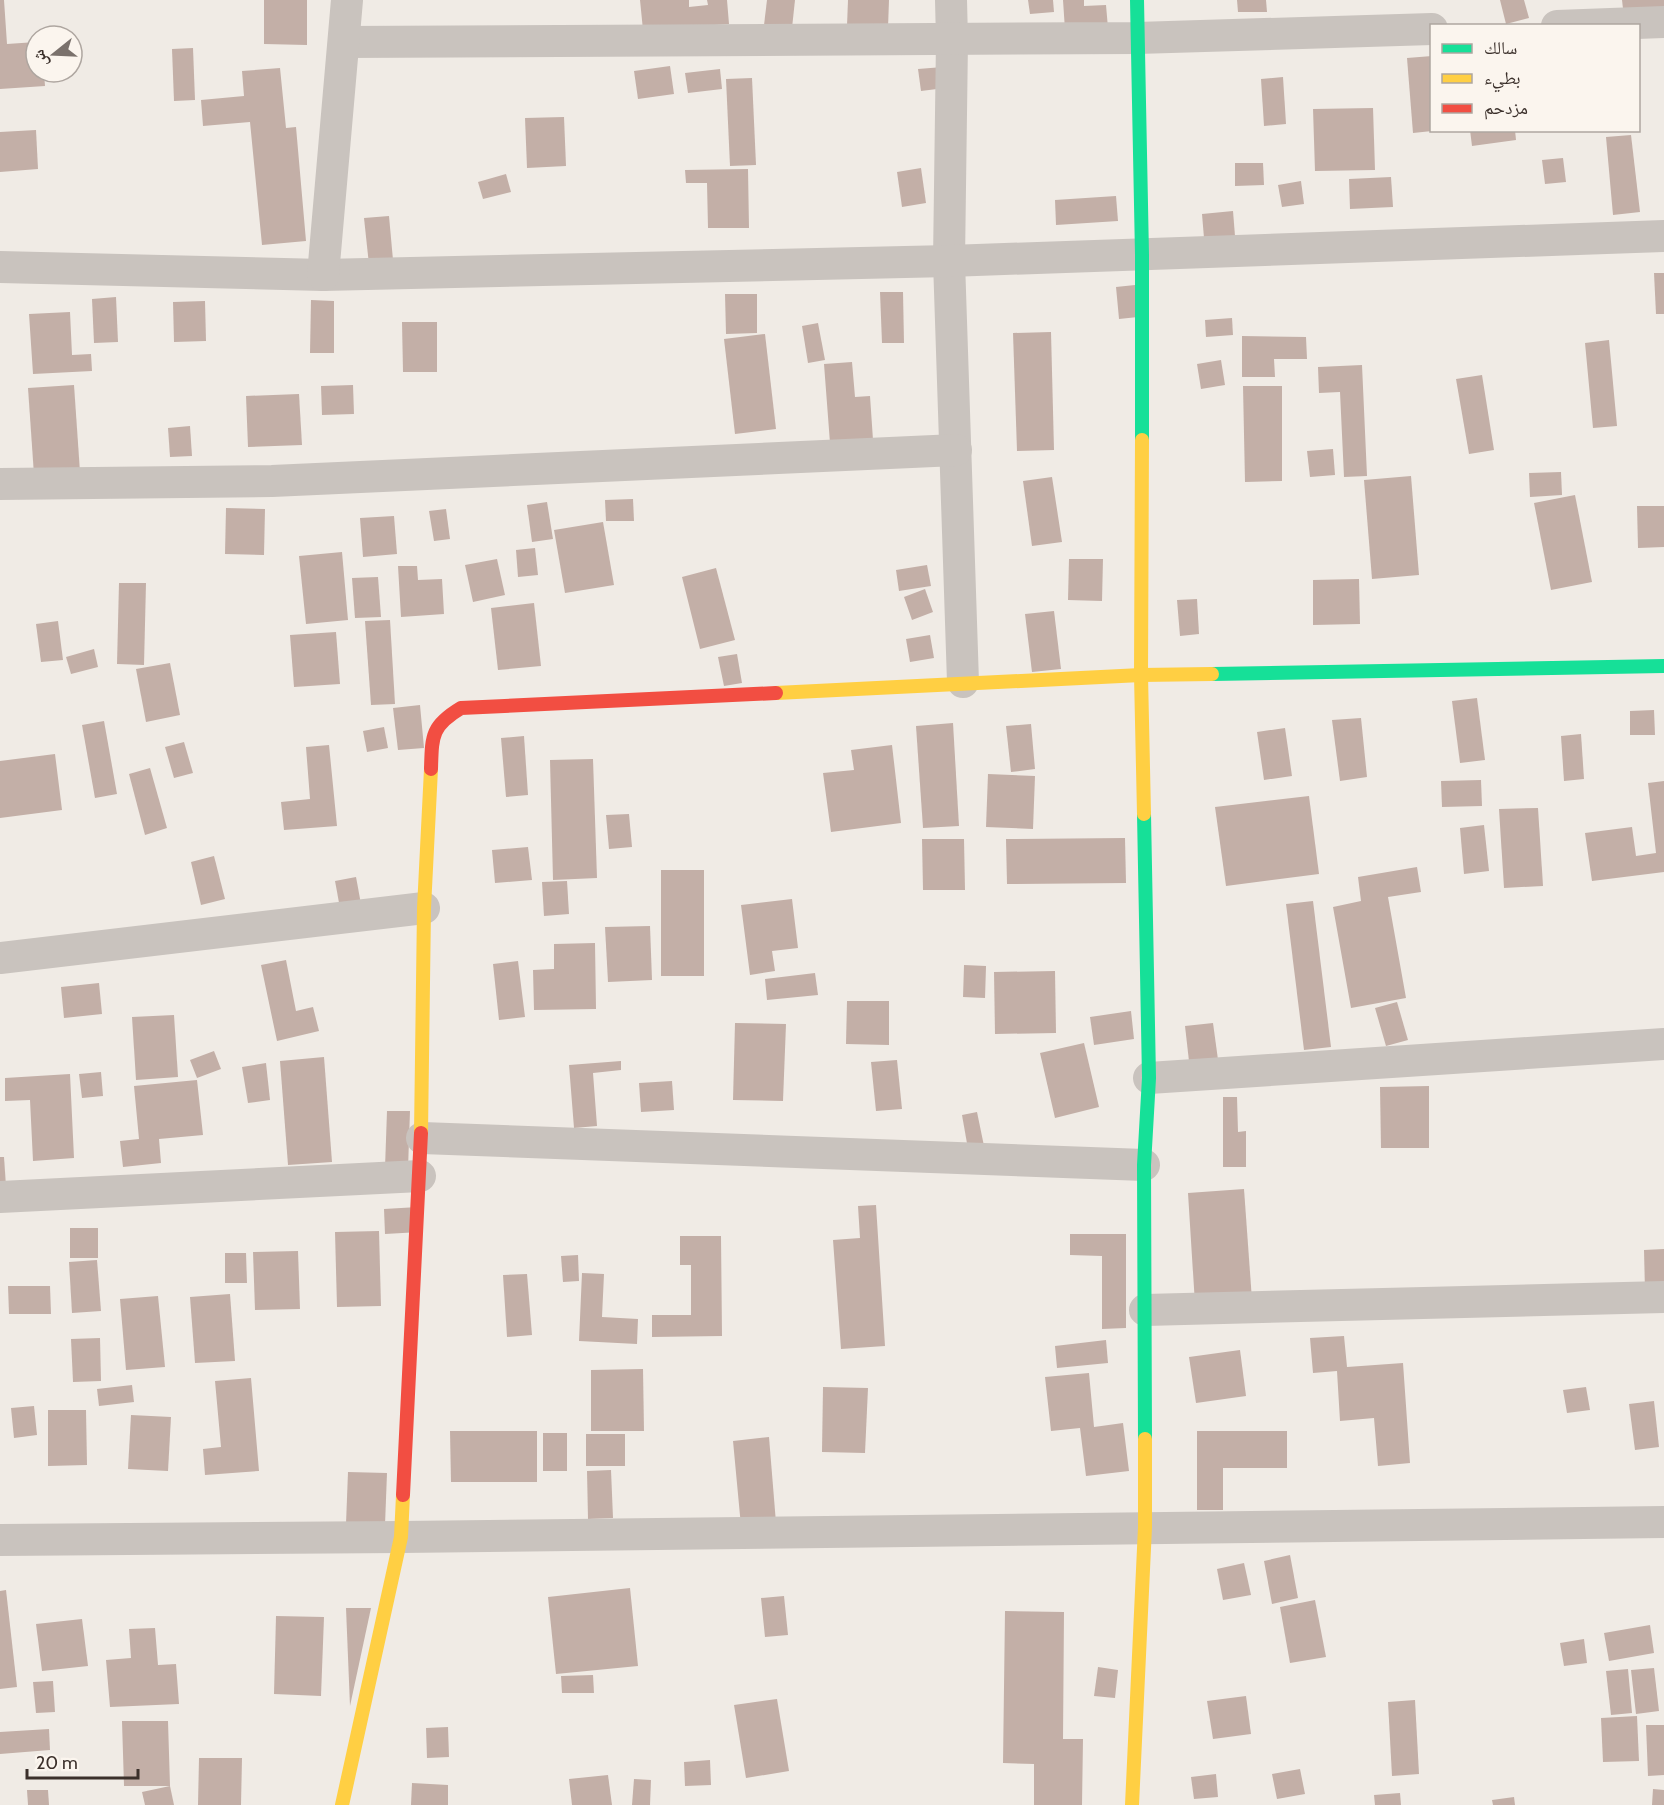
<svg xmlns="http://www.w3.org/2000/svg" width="1664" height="1805" font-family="Cabin,'Noto Naskh Arabic',sans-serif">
	<rect width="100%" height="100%" fill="#f0ebe5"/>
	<g fill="#c3afa7">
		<polygon points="0,0 4,0 7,44 36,42 36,72 44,72 45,86 0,89"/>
		<polygon points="264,0 307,0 307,45 264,44"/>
		<polygon points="640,0 689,0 689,7 708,5 707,0 727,0 729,24 643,30"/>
		<polygon points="767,0 795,0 792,28 764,25"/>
		<polygon points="848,0 889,0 888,28 847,26"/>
		<polygon points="1028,0 1053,0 1054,12 1030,14"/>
		<polygon points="1063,0 1084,0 1084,6 1106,5 1108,28 1065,30"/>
		<polygon points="1237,0 1266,0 1267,12 1238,12"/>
		<polygon points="1500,0 1524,0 1529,18 1506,24"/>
		<polygon points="1622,0 1664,0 1664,22 1625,26"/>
		<polygon points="193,48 195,100 174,101 172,49"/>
		<polygon points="1432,56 1432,131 1413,133 1407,58"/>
		<polygon points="670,66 674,94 638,99 634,71"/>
		<polygon points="943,67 945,88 921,91 918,69"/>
		<polygon points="280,68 286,128 296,127 306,241 262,245 250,122 203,126 201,100 244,96 242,71"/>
		<polygon points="720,69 722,89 688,93 685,73"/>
		<polygon points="1283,77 1286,124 1264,126 1261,79"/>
		<polygon points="752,78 756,165 730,166 726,79"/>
		<polygon points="1373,108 1375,170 1315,171 1313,109"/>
		<polygon points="564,117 566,166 527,168 525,118"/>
		<polygon points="36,130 38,169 0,172 0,132"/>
		<polygon points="1470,130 1515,130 1516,140 1472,146"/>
		<polygon points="1631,135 1640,212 1613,215 1606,137"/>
		<polygon points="1563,158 1566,182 1545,184 1542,160"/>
		<polygon points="1235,163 1263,163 1264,185 1235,186"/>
		<polygon points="921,168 926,203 902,207 897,172"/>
		<polygon points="748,169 749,228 708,228 707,183 686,183 685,170"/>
		<polygon points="506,174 511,192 483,199 478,182"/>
		<polygon points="1391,177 1393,207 1350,209 1349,179"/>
		<polygon points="1301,181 1304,204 1282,207 1278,185"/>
		<polygon points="1116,196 1118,221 1056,225 1055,200"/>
		<polygon points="1233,211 1235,236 1204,238 1202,214"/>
		<polygon points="389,216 394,271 370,274 364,218"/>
		<polygon points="1654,273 1664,273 1664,314 1656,314"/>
		<polygon points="1135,285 1138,317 1119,319 1116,287"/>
		<polygon points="880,292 903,292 904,343 882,343"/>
		<polygon points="725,294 757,294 757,333 726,334"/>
		<polygon points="116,297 118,342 94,343 92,299"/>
		<polygon points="311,300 334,301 334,353 310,353"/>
		<polygon points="205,301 206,341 174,342 173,302"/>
		<polygon points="70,312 72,355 91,354 92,371 33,374 29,314"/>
		<polygon points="1232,318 1233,335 1206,337 1205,320"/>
		<polygon points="402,322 437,322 437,372 403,372"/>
		<polygon points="818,323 825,360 808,363 802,326"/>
		<polygon points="1051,332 1054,450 1017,451 1013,333"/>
		<polygon points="765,334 776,429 735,434 724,339"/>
		<polygon points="1242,336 1306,337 1307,359 1274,359 1275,377 1242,377"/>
		<polygon points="1609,340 1617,426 1593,428 1585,343"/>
		<polygon points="1221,360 1225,385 1201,389 1197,364"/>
		<polygon points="852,362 855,397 870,396 873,440 830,443 824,364"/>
		<polygon points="1362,365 1367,476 1344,477 1340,392 1319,393 1318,367"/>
		<polygon points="1482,375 1494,450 1469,454 1456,379"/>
		<polygon points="74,385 80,472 34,475 28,388"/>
		<polygon points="353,385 354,414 322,415 321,386"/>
		<polygon points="1243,386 1282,386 1282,481 1245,482"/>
		<polygon points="299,394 302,445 248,447 246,396"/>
		<polygon points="190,426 192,456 170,457 168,428"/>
		<polygon points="1333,449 1335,475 1310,477 1307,451"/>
		<polygon points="1561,472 1562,495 1530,497 1529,473"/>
		<polygon points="1411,476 1419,575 1372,579 1364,480"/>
		<polygon points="1052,477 1062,542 1032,546 1023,481"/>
		<polygon points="1575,495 1592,582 1551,590 1534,503"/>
		<polygon points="633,499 634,521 606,521 605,500"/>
		<polygon points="547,502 553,539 532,542 527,505"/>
		<polygon points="1637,506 1664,506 1664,547 1638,548"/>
		<polygon points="226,508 265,509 264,555 225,554"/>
		<polygon points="446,509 450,539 434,541 429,511"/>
		<polygon points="394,516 397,554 363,557 360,518"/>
		<polygon points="603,522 614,585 565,593 554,530"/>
		<polygon points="535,548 538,575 518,577 516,550"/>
		<polygon points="342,552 348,620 306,624 299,556"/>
		<polygon points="497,559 505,595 473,602 465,565"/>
		<polygon points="1069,559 1103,559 1102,601 1068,600"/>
		<polygon points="927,565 931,586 899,591 896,570"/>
		<polygon points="398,566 417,566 418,580 442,579 444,614 401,617"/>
		<polygon points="716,568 735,640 700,649 682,577"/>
		<polygon points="378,577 381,617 355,618 352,578"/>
		<polygon points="1359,579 1360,624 1313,625 1313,580"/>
		<polygon points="119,583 146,583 144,665 117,664"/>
		<polygon points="925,589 933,612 912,620 904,597"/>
		<polygon points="1197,599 1199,634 1180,636 1177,600"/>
		<polygon points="534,603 541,666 498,670 491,608"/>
		<polygon points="1054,611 1061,669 1032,672 1025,614"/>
		<polygon points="390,620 395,704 371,705 365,621"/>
		<polygon points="58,621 63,660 41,662 36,624"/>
		<polygon points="336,632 340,684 294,687 290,635"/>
		<polygon points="930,635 934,658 910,662 906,639"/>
		<polygon points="94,649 98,667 71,674 66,657"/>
		<polygon points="737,654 742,683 724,686 718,657"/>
		<polygon points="170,663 180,715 146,722 136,669"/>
		<polygon points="1477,698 1485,760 1460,763 1452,701"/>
		<polygon points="420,705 424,748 398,750 393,708"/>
		<polygon points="1654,710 1655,735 1630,735 1630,711"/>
		<polygon points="1361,718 1367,777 1340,781 1332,720"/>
		<polygon points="104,721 117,794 95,798 82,725"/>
		<polygon points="953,723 959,826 923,828 916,726"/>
		<polygon points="1031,724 1035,769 1011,772 1006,726"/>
		<polygon points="384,727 388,748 367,752 363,731"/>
		<polygon points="1285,728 1292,776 1264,780 1257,732"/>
		<polygon points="1581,734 1584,779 1564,781 1561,736"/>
		<polygon points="524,736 528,795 506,797 501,738"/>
		<polygon points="184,742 193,773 174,778 165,747"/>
		<polygon points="329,745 337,826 284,830 281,802 310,799 306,747"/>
		<polygon points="892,745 901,823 831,832 823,773 854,770 851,750"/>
		<polygon points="55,754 62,810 0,818 0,761"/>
		<polygon points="593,759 597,878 553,880 550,760"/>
		<polygon points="150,768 167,828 145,835 129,774"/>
		<polygon points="988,774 1035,776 1033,829 986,827"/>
		<polygon points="1481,780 1482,806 1442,807 1441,781"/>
		<polygon points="1664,781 1664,872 1592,881 1585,833 1632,827 1636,856 1656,853 1648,783"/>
		<polygon points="1309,796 1319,874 1226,886 1215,807"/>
		<polygon points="1538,808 1543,886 1504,888 1499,809"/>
		<polygon points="629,814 632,847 609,849 606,815"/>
		<polygon points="1484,825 1489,871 1464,874 1460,828"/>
		<polygon points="1125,838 1126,883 1007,884 1006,839"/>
		<polygon points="922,839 964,839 965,890 923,890"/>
		<polygon points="528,847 532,880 495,883 492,850"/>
		<polygon points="214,856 225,899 201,905 191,862"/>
		<polygon points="1417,867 1421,892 1388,897 1406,998 1351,1008 1333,907 1361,901 1358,877"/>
		<rect x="661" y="870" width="43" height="106"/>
		<polygon points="356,877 361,904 340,908 335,881"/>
		<polygon points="567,881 569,914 544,916 542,882"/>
		<polygon points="792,899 798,948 772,951 775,971 750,975 741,905"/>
		<polygon points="1313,901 1331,1047 1304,1050 1286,904"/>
		<polygon points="650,926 652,980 608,982 605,927"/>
		<polygon points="595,943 596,1009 534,1010 533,970 554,969 554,944"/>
		<polygon points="286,960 296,1011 313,1007 319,1031 277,1041 261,965"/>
		<polygon points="518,961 525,1017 499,1020 493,964"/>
		<polygon points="964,965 986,966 985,998 963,997"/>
		<polygon points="1055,971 1056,1033 995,1034 994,972"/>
		<polygon points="815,973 818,995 767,1000 765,979"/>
		<polygon points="99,983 102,1014 64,1018 61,987"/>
		<polygon points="847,1001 889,1001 889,1045 846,1044"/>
		<polygon points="1397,1002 1408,1040 1386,1046 1375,1008"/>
		<polygon points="1131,1011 1134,1039 1094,1045 1090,1017"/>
		<polygon points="174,1015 178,1077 136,1080 132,1017"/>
		<polygon points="735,1023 786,1024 783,1101 733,1100"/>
		<polygon points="1213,1023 1219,1067 1190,1070 1185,1026"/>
		<polygon points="1084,1043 1099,1107 1055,1118 1040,1053"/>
		<polygon points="214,1051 221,1069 197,1078 190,1060"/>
		<polygon points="324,1057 332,1162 288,1165 280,1061"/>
		<polygon points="897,1060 902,1109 876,1111 871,1062"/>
		<polygon points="621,1061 621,1070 593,1073 597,1126 574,1128 569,1065"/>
		<polygon points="266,1063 270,1100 248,1103 242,1067"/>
		<polygon points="101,1072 103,1096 82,1098 79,1074"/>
		<polygon points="70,1074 74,1158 33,1161 30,1100 5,1101 5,1078"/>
		<polygon points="197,1080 203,1135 159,1139 161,1163 123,1167 120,1141 139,1139 134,1086"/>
		<polygon points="672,1081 674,1110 641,1112 639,1083"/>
		<polygon points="1429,1086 1429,1148 1381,1148 1380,1087"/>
		<polygon points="1223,1097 1237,1097 1238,1132 1246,1131 1246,1167 1223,1167"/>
		<polygon points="387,1111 410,1111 408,1169 385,1168"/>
		<polygon points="977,1112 984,1146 968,1149 962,1115"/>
		<polygon points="0,1157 4,1157 6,1186 0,1186"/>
		<polygon points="1244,1189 1252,1300 1195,1304 1188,1193"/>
		<polygon points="876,1205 885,1346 841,1349 833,1240 860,1238 858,1206"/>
		<polygon points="418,1207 420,1232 385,1234 384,1209"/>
		<rect x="70" y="1228" width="28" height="30"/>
		<polygon points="379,1231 381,1306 337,1307 335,1232"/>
		<polygon points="1070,1234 1126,1234 1126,1328 1102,1329 1102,1256 1070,1255"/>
		<polygon points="680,1236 721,1236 722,1336 652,1337 652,1315 691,1315 691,1265 680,1265"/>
		<polygon points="1664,1249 1664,1291 1645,1291 1644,1250"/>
		<polygon points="298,1251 300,1309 255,1310 253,1252"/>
		<polygon points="225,1253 246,1253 247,1283 225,1283"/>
		<polygon points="578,1255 579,1281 563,1282 561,1256"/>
		<polygon points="97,1260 101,1311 72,1313 69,1262"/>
		<polygon points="582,1273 604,1274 602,1317 638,1319 637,1344 579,1341"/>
		<polygon points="527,1274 532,1335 507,1337 503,1275"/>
		<polygon points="8,1286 50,1286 51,1314 9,1314"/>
		<polygon points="230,1294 235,1361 195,1363 190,1297"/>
		<polygon points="158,1296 165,1367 126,1370 120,1299"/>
		<polygon points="1344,1336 1347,1367 1403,1363 1410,1463 1378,1466 1374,1418 1340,1421 1337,1371 1313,1373 1310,1338"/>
		<polygon points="100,1338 101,1381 73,1382 71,1339"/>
		<polygon points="1106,1340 1108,1363 1057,1368 1055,1346"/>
		<polygon points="1240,1350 1246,1396 1196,1403 1189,1357"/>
		<polygon points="643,1369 644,1431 591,1431 591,1370"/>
		<polygon points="1089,1373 1094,1427 1123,1423 1129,1471 1086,1476 1080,1428 1051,1431 1045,1377"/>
		<polygon points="251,1378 259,1471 205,1475 203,1449 221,1447 215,1381"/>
		<polygon points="132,1385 134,1402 99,1406 97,1389"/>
		<polygon points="823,1387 868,1388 865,1453 822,1452"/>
		<polygon points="1586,1387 1590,1410 1567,1413 1563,1390"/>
		<polygon points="1654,1401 1659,1447 1635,1450 1629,1404"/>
		<polygon points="34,1406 37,1435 14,1438 11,1408"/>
		<polygon points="48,1410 86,1410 87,1465 48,1466"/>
		<polygon points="131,1415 171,1417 168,1471 128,1469"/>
		<polygon points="450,1431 537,1431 537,1482 451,1482"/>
		<polygon points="1197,1431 1287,1431 1287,1468 1223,1468 1223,1510 1197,1510"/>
		<rect x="543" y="1433" width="24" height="38"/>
		<rect x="586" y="1434" width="39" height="32"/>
		<polygon points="769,1437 776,1523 741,1526 733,1441"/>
		<polygon points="611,1470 613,1518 588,1519 587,1471"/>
		<polygon points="348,1472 387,1473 385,1525 346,1524"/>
		<polygon points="1290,1555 1298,1598 1272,1604 1264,1561"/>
		<polygon points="1244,1563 1251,1595 1223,1600 1217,1569"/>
		<polygon points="630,1588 638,1666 556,1674 548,1597"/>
		<polygon points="6,1590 17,1687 0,1689 0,1591"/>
		<polygon points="784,1596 788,1635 765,1637 761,1598"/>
		<polygon points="1315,1600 1326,1657 1290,1663 1280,1607"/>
		<polygon points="346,1608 371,1608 350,1706"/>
		<polygon points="1005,1611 1064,1612 1063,1739 1083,1739 1082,1805 1034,1805 1034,1764 1003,1763"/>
		<polygon points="276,1616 324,1617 321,1696 274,1694"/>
		<polygon points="82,1619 88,1666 42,1671 36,1624"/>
		<polygon points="1650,1625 1654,1653 1609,1661 1604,1633"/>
		<polygon points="155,1628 158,1665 176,1664 179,1704 110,1707 106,1660 131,1658 129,1629"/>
		<polygon points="1584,1639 1587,1663 1564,1666 1560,1643"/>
		<polygon points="1098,1667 1118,1670 1115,1698 1094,1696"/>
		<polygon points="1654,1668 1659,1711 1636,1714 1631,1670"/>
		<polygon points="1628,1669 1632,1713 1611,1715 1606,1671"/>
		<polygon points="593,1675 594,1693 562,1693 561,1676"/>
		<polygon points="53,1681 55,1712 36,1713 33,1682"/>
		<polygon points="1246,1696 1251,1734 1213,1739 1207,1701"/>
		<polygon points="777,1699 789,1771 746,1778 734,1705"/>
		<polygon points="1415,1700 1419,1774 1392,1776 1388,1702"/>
		<polygon points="1637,1716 1639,1761 1603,1762 1601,1718"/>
		<polygon points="122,1721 168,1721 170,1786 124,1786"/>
		<polygon points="1646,1725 1664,1725 1664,1775 1648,1776"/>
		<polygon points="448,1727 449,1757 427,1758 426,1728"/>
		<polygon points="49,1729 50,1750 0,1754 0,1732"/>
		<polygon points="199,1758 242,1758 241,1805 198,1805"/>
		<polygon points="710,1760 711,1785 685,1786 684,1762"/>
		<polygon points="1300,1769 1305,1794 1277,1799 1272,1774"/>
		<polygon points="1216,1774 1218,1797 1194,1799 1191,1777"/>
		<polygon points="608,1775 612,1805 572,1805 569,1779"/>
		<polygon points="634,1779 651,1780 650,1805 632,1805"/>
		<polygon points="412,1783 448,1785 448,1805 411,1805"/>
		<polygon points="170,1786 174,1805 145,1805 142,1792"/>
		<polygon points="1653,1789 1664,1790 1664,1805 1652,1805"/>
		<polygon points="27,1790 48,1790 49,1805 28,1805"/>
		<polygon points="1400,1793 1401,1805 1375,1805 1374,1795"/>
		<polygon points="1514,1797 1515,1805 1493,1805 1492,1800"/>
	</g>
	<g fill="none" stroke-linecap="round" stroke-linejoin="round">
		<g stroke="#c9c3be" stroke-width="32">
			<polyline points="951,0 952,40 949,261 963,682"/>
			<polyline points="1557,26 1664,22"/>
			<polyline points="344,42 1137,38 1432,29"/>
			<polyline points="0,267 323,275 949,261 1664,236"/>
			<polyline points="323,275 347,0"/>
			<polyline points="0,484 272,481 956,450"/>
			<polyline points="0,958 424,908"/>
			<polyline points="1149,1078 1664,1044"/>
			<polyline points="422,1138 1144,1165"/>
			<polyline points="0,1197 420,1176"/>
			<polyline points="1145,1310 1664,1297"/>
			<polyline points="0,1540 401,1537 1664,1522"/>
		</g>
		<g stroke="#16e098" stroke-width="14">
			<polyline points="1137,0 1142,255 1142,440"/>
			<polyline points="1212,674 1664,666"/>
			<polyline points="1144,814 1149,1078 1144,1165 1145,1439"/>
		</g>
		<g stroke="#ffcf43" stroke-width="14">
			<polyline points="1142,440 1141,675 1144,814"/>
			<polyline points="776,693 1141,675 1212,674"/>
			<polyline points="421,1133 424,908 431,769"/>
			<polyline points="342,1805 401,1537 403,1495"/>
			<polyline points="1132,1805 1145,1527 1145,1439"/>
		</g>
		<g stroke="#f24e42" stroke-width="14">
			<path d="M431,769C432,736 431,726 461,708L776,693"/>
			<polyline points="403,1495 421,1133"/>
		</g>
	</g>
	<rect x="1430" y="24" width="210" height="108" fill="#fbf5ee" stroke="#aea6a0" stroke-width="1.5"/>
	<rect x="1442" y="44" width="30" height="9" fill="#16e098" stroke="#aea6a0" stroke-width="1.5"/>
	<text x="1484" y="54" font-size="18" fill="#3b302b">سالك</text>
	<rect x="1442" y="74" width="30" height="9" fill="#ffcf43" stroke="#aea6a0" stroke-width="1.5"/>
	<text x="1484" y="84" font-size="18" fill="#3b302b">بطيء</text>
	<rect x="1442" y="104" width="30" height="9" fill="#f24e42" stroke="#aea6a0" stroke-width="1.5"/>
	<text x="1484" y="114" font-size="18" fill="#3b302b">مزدحم</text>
	<g transform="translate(54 54) rotate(252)"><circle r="28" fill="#fbf5ee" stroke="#aea6a0" stroke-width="1.5"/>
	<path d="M0-4.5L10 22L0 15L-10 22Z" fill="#7a716c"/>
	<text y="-9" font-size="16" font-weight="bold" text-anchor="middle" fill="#3b302b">ش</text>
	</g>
	<path d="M27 1769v9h111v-9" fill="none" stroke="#3b302b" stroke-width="3"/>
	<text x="36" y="1769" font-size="18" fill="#3b302b" stroke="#fbf5ee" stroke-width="4.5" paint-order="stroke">20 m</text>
</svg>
